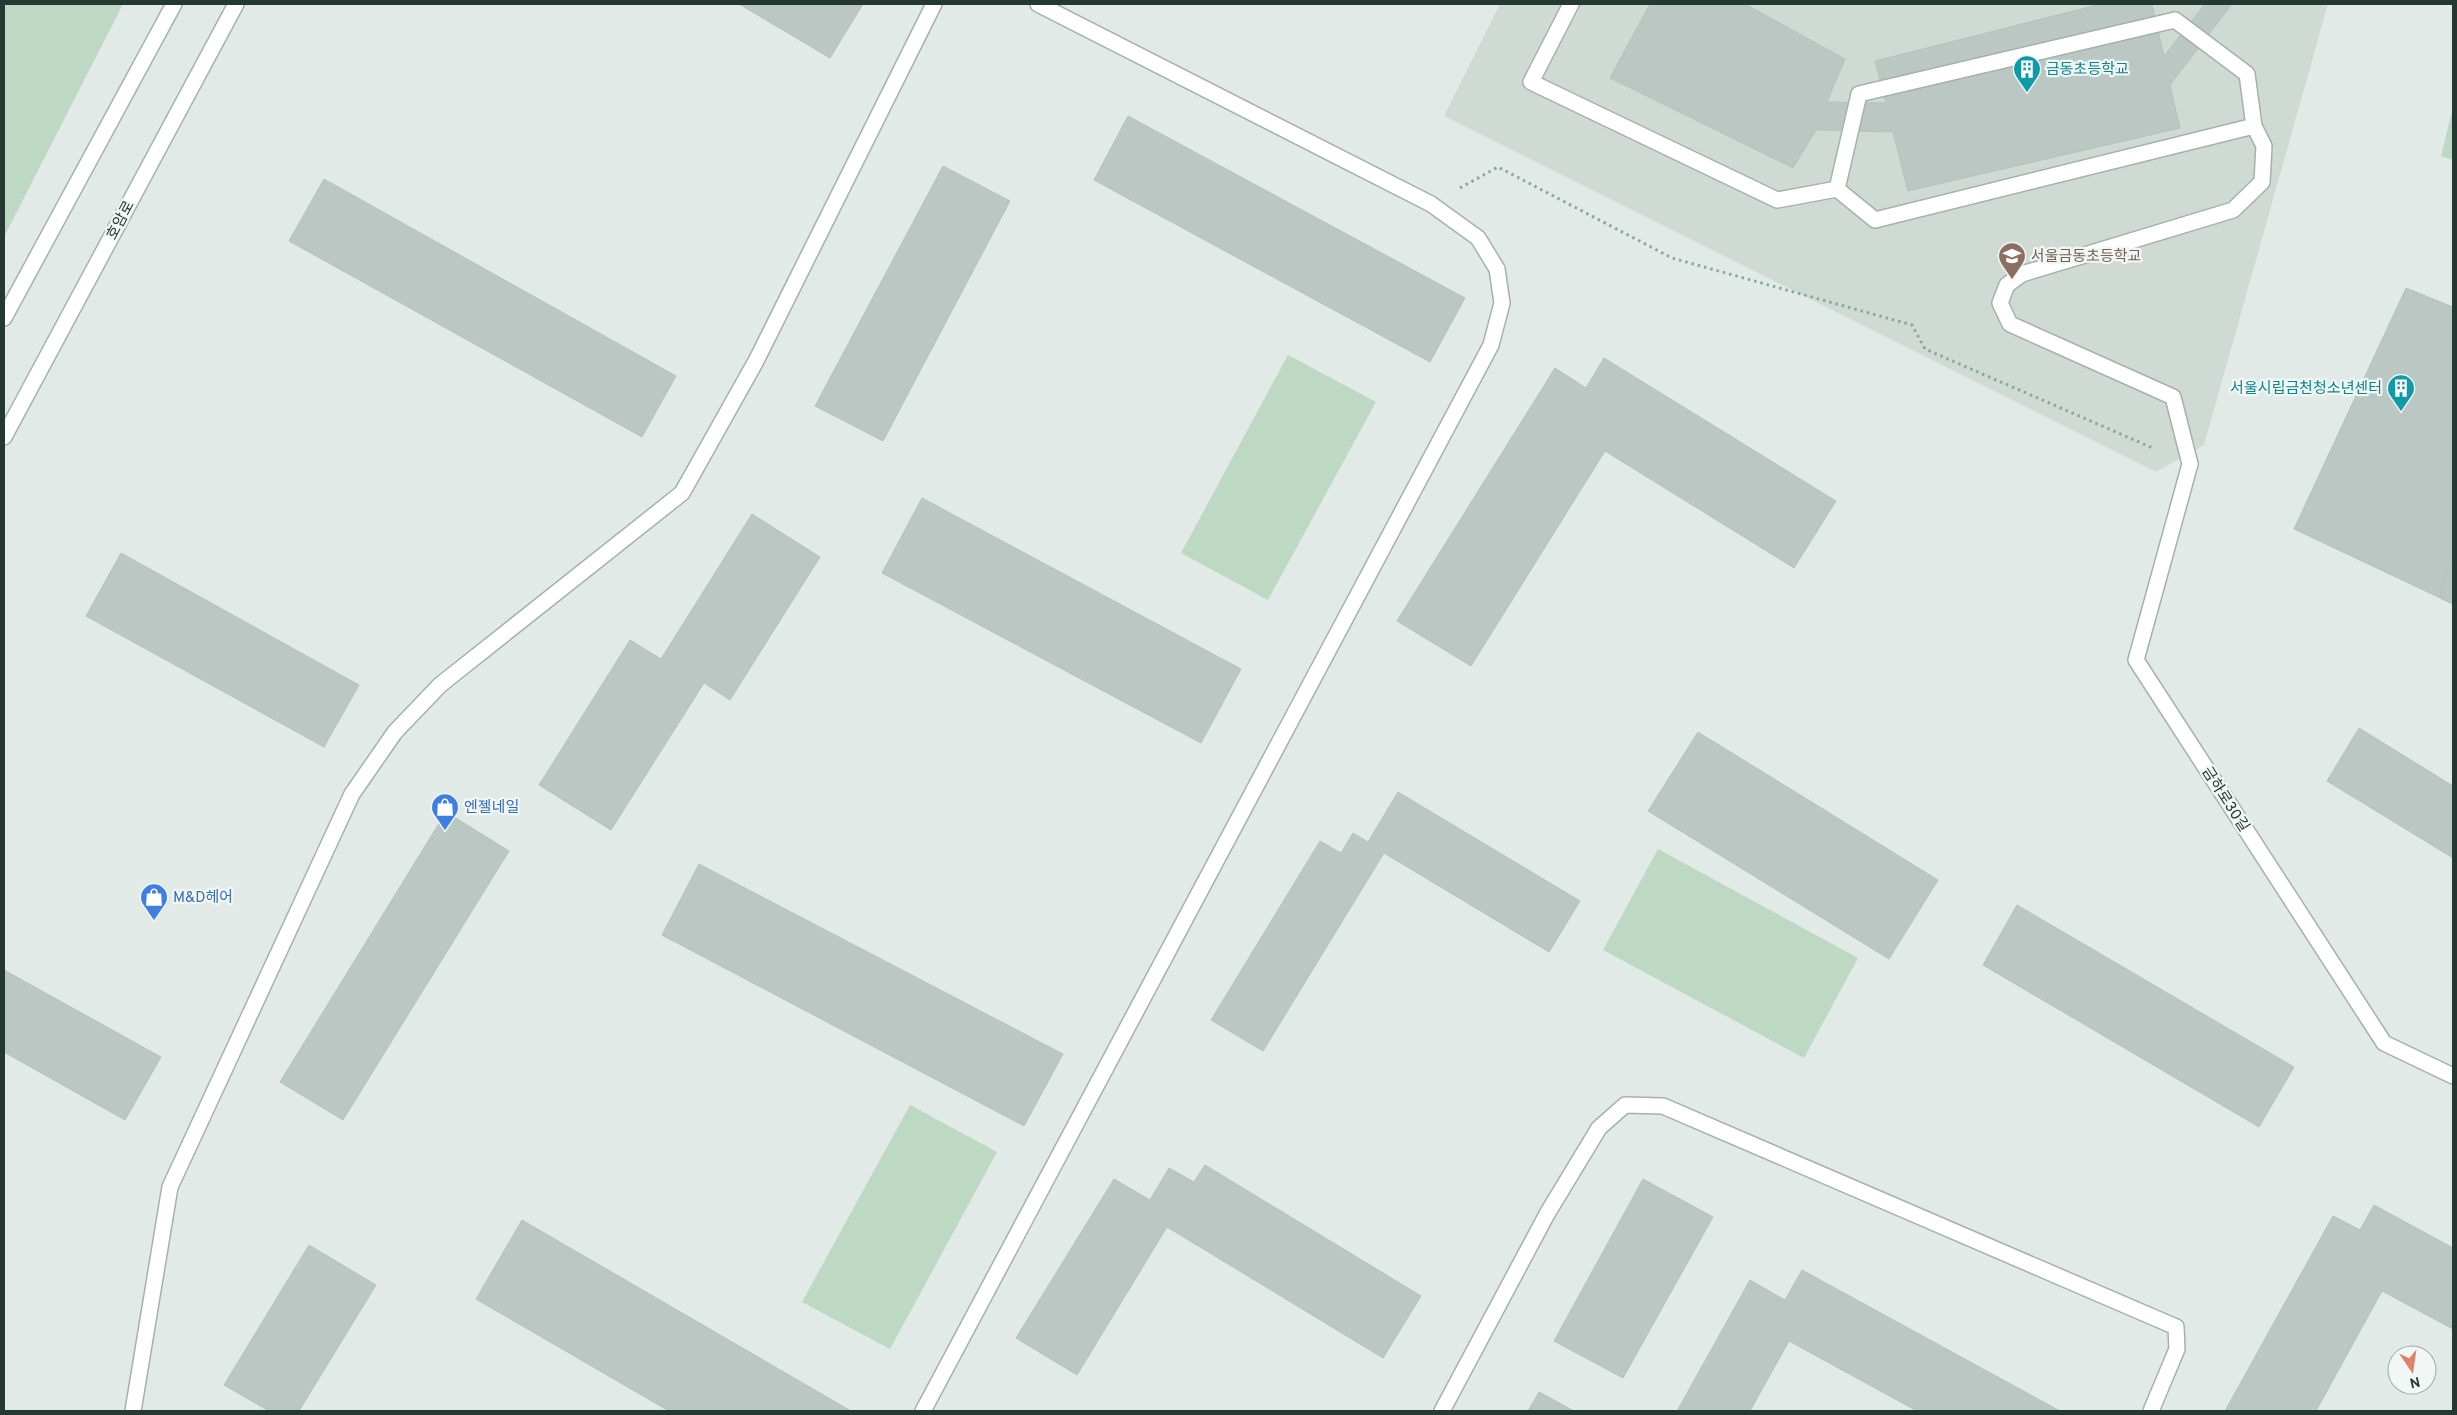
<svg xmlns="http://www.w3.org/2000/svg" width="2457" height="1415" font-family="Overpass,'Noto Sans KR',sans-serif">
	<rect width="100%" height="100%" fill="#e1eae6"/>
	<polygon fill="#d0dad5" points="1500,4 2328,4 2204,445 2156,472 1444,116"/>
	<g fill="#bdd9c3">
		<polygon points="4,4 123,4 4,237"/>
		<polygon points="2453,107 2453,160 2441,156"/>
		<polygon points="1288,355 1376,402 1268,600 1181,553"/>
		<polygon points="1658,849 1858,958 1804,1058 1603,950"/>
		<polygon points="910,1105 997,1152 890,1349 802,1302"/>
	</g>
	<g fill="#bac7c2" stroke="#b5c3bc">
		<polygon points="739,4 863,4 830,58"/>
		<polygon points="1650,4 1745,4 1845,59 1827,102 1886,103 1875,61 2101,4 2152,4 2164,56 2205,4 2232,4 2170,85 2180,128 1908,191 1893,132 1816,130 1793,168 1610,78"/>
		<polygon points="1128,116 1465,298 1430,362 1094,180"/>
		<polygon points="943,166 1010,201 883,441 815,406"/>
		<polygon points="324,179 676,376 642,437 289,241"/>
		<polygon points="2406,288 2453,307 2453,604 2294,529"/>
		<polygon points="1604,358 1836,501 1794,568 1605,451 1471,666 1397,621 1555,368 1586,388"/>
		<polygon points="922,498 1241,669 1201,743 882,573"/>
		<polygon points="752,514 820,557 730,700 704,683 611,830 539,785 630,640 661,659"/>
		<polygon points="2452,551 2453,552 2453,604 2440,598"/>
		<polygon points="121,553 359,685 324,747 86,616"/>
		<polygon points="2359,728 2453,786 2453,858 2327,781"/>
		<polygon points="1698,732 1938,880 1889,959 1648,811"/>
		<polygon points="1398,792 1580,901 1549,952 1384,853 1263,1051 1211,1020 1320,841 1341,853 1353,833 1368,842"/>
		<polygon points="446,812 509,851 343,1120 280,1082"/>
		<polygon points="699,864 1063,1054 1024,1126 662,935"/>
		<polygon points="2017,905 2294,1067 2259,1127 1983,965"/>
		<polygon points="4,970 161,1057 125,1120 4,1052"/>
		<polygon points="1205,1165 1421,1296 1383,1358 1167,1227 1077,1375 1016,1338 1114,1179 1150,1200 1169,1168 1194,1182"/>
		<polygon points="1643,1179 1713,1217 1623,1378 1554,1341"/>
		<polygon points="2374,1205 2453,1248 2453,1329 2382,1291 2316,1411 2225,1411 2333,1216 2360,1230"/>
		<polygon points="522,1220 851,1411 669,1411 476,1299"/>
		<polygon points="309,1245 376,1285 299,1411 269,1411 224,1385"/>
		<polygon points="1802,1270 2060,1411 1917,1411 1789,1341 1750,1411 1677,1411 1750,1280 1785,1300"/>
		<polygon points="1539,1392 1574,1411 1528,1411"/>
	</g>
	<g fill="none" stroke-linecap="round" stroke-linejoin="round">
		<g stroke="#a5b1ac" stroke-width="18">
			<g id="lane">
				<polyline points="1571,4 1531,82 1777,200 1837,189 1875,220 2254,126 2264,146 2262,182 2233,210 2022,274 2007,285 2000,303 2010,324 2173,397 2190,464"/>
				<polyline points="1837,189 1859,94 2175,20 2247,74 2254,126"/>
				<polyline points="1442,1411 1547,1214 1599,1128 1625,1105 1663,1106 2176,1327 2177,1349 2151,1411"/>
			</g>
		</g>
		<g stroke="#a5b1ac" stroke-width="18">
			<g id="street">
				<polyline points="2190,464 2136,660 2384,1043 2453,1076"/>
				<polyline points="133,1411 170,1187 352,794 395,732 440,685 682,493 756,361 934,4"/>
				<polyline points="923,1411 1491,345 1502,303 1497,269 1478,238 1431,204 1038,4"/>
			</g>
		</g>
		<g stroke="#a2b4ad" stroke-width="18">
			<g id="secondary">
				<polyline points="4,318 174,4"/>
				<polyline points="4,437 236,4"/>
			</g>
		</g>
		<polyline stroke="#86aa9d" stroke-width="3" stroke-dasharray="2.5 4" stroke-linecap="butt" points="1460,188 1498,167 1672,258 1912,325 1925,349 2155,449"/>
		<use href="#lane" stroke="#fff" stroke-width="15"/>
		<use href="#street" stroke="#fff" stroke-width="15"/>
		<use href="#secondary" stroke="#fff" stroke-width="15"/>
	</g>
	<defs>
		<g id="building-pin" transform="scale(1.4375)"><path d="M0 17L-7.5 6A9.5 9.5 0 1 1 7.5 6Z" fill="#0f9aa8" stroke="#f1f7f4"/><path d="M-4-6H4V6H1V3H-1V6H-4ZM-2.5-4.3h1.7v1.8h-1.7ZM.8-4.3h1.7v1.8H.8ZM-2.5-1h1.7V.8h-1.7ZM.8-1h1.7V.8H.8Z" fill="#fff"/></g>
		<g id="school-pin" transform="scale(1.4375)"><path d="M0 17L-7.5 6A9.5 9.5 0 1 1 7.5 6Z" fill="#8d6e63" stroke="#f1f7f4"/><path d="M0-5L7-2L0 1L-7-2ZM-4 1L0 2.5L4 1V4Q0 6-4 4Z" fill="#fff"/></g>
		<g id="shop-pin" transform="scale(1.4375)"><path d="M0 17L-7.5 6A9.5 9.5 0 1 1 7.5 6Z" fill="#3f7fe0" stroke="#f1f7f4"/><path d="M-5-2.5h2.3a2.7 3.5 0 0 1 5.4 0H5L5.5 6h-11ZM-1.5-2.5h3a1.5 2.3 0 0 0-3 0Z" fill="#fff"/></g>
	</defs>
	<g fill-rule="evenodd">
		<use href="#building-pin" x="2027" y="69"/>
		<use href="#school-pin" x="2012" y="256"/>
		<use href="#building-pin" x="2401" y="388"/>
		<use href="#shop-pin" x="445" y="807"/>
		<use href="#shop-pin" x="154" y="897"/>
	</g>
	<g text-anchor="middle" stroke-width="4.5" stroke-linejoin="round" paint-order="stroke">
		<g font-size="15" fill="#0d838f" stroke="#f1f7f4" text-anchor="start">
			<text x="2046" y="74">금동초등학교</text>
			<text x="2382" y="393" text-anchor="end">서울시립금천청소년센터</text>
		</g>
		<g font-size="15" fill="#243932" stroke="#f1f7f4">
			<text transform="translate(120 220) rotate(-62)" y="5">호암로</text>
			<text transform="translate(2226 799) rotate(57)" y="5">금하로30길</text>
		</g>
		<g font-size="15" fill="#785e54" stroke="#f1f7f4" text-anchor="start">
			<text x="2031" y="261">서울금동초등학교</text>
		</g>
		<g font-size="15" fill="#366cbe" stroke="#f1f7f4" text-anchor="start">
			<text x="464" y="812">엔젤네일</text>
			<text x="173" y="902">M&amp;D헤어</text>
		</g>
	</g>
	<rect width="2457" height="1415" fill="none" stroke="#243932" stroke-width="10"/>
	<g transform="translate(2412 1370) rotate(167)"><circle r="24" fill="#f1f7f4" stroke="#9faba6"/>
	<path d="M0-4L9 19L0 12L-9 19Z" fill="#e18169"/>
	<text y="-8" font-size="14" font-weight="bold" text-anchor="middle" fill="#243932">N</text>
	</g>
</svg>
